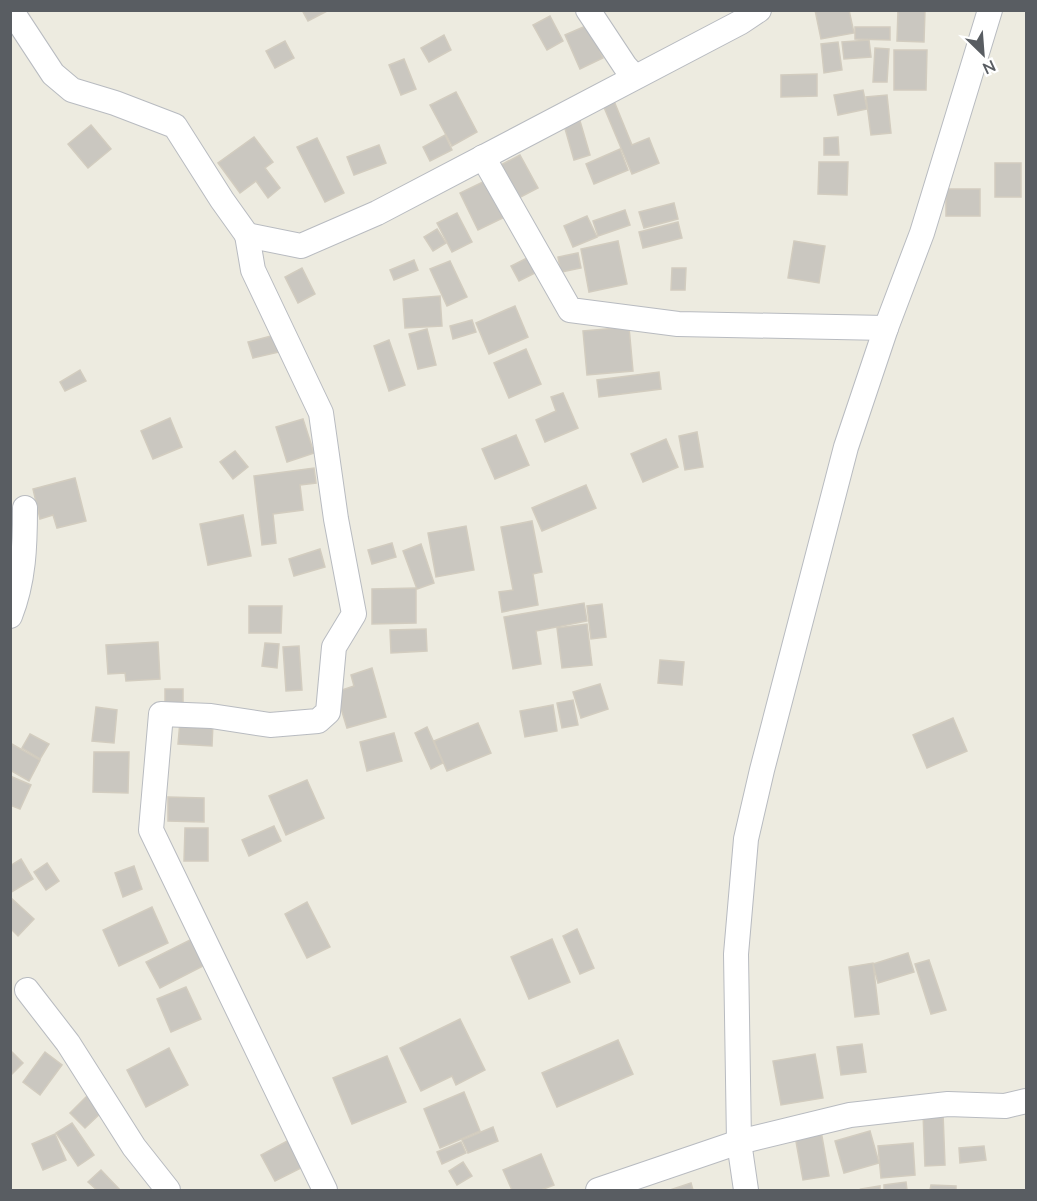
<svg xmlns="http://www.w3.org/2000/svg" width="1037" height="1201" font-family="Mulish,sans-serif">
	<rect width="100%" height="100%" fill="#edebe0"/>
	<g fill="#cac7c0" stroke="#d2ccbf" stroke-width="1.5">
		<polygon points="302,10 329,10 308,21"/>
		<polygon points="815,10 849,10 854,33 821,39"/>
		<polygon points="898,10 925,10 924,42 897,41"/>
		<polygon points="550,16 563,41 547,50 533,25"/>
		<polygon points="588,25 603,58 580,69 565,35"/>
		<polygon points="855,27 890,27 890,40 855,39"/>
		<polygon points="444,35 451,50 429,62 421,48"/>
		<polygon points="869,40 871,57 844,59 842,42"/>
		<polygon points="285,41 294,58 275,68 266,51"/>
		<polygon points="838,42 842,70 824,73 821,44"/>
		<polygon points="875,48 889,49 887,82 873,82"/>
		<polygon points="894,50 927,50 926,90 894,90"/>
		<polygon points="404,59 416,89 401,95 389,65"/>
		<polygon points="817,74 817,96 781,97 781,75"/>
		<polygon points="863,90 867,109 838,115 834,95"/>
		<polygon points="456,92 477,132 452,146 430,105"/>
		<polygon points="887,95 891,133 871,135 866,97"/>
		<polygon points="614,101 632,145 649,138 659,163 632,174 603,105"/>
		<polygon points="580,121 590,155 574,160 564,125"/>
		<polygon points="91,125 111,149 88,168 68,144"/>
		<polygon points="445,135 452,150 430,161 423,147"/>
		<polygon points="254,137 273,162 265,168 280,188 268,198 256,181 240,193 218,163"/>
		<polygon points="838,137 839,155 824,155 824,138"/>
		<polygon points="317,138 344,193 325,202 297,147"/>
		<polygon points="379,145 386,163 354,175 347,157"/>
		<polygon points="620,149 628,170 594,184 586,164"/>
		<polygon points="520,155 538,188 513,201 495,168"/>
		<polygon points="819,162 848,162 847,195 818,194"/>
		<rect x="995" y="163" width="26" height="34"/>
		<polygon points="489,179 507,216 478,230 460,193"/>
		<rect x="946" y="189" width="34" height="27"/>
		<polygon points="674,203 678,219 644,228 639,212"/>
		<polygon points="625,210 630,225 598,236 593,221"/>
		<polygon points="457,213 472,242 452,252 437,223"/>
		<polygon points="587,216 597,237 573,247 564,226"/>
		<polygon points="678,222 682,238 643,248 639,232"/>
		<polygon points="437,229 446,243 433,251 424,237"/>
		<polygon points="618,241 627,284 589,292 581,249"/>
		<polygon points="794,241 825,246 819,283 788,278"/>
		<polygon points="578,253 581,268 561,272 558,257"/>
		<polygon points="531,256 539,271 519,281 511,266"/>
		<polygon points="414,260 418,270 394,280 390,270"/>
		<polygon points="450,261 467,297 447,306 430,269"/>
		<polygon points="302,268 315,294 298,303 285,277"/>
		<polygon points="672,268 686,268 685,290 671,290"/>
		<polygon points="440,296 442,326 405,328 403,299"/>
		<polygon points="515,306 528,337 489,354 476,323"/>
		<polygon points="472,320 476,332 453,339 450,326"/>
		<polygon points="629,327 633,371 587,375 583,331"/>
		<polygon points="427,329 436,365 418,369 409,334"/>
		<polygon points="275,335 279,352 253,358 248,342"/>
		<polygon points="389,340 405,385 389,391 374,346"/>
		<polygon points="526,349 541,384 509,398 494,363"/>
		<polygon points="80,370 86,381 65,391 60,382"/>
		<polygon points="659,372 661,389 599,397 597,380"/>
		<polygon points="563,393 578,428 545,442 536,420 556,411 551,397"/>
		<polygon points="170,418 182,447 153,459 141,431"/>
		<polygon points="303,419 314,453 287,462 276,427"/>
		<polygon points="697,432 703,467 685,470 679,436"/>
		<polygon points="516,435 529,465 495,479 482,449"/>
		<polygon points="666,439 678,467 643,482 631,454"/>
		<polygon points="235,451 248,467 233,479 220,462"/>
		<polygon points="314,468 316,483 300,485 303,510 273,514 276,543 262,545 254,476"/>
		<polygon points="75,478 86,521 57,528 53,515 40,519 33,489"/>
		<polygon points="586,485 596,508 542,531 532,508"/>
		<polygon points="243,515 251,556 208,565 200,524"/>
		<polygon points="532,521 542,572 533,574 538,605 502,612 499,592 513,590 501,527"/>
		<polygon points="466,526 474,570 436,577 428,533"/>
		<polygon points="392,543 396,557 372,564 368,550"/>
		<polygon points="421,544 434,583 417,589 403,551"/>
		<polygon points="320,549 325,567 294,576 289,559"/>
		<polygon points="416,588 416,623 372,624 372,589"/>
		<polygon points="584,603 587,621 536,631 541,664 513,669 504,617"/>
		<polygon points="602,604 606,637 591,639 587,606"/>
		<polygon points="249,606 282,606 281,633 249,633"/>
		<polygon points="587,624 592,665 562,668 557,628"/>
		<polygon points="426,629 427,651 391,653 390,630"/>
		<polygon points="158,642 160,679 126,681 125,673 108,674 106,645"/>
		<polygon points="265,643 279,644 277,668 262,666"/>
		<polygon points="299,646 302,690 286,691 283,647"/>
		<polygon points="660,660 684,662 682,685 658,683"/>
		<polygon points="372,668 386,717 347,728 336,692 354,686 351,675"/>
		<polygon points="600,684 608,709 581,718 573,692"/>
		<rect x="165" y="689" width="18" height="19"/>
		<polygon points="573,700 578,725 562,728 557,703"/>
		<polygon points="553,705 557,731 525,737 520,711"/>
		<polygon points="96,707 117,710 114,743 92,741"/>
		<polygon points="953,718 967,751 927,768 913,735"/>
		<polygon points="180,721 213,723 212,746 178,744"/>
		<polygon points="478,723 491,753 447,771 434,741"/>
		<polygon points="427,727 443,763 431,769 415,733"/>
		<polygon points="394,733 402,761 367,771 360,742"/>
		<polygon points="30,734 49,744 40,759 22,748"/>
		<polygon points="10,743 40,760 29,781 10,770"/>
		<polygon points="94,752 129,752 128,793 93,792"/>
		<polygon points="10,776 31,785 20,809 10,805"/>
		<polygon points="307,780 324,818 286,835 269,796"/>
		<polygon points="168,797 204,798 204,822 168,821"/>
		<polygon points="274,826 281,841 249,856 242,840"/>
		<polygon points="185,828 208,828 208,861 184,861"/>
		<polygon points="21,859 33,879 10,893 10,866"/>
		<polygon points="47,863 59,881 46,890 34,872"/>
		<polygon points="134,866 142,889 123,897 115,873"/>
		<polygon points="10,897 34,919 18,936 10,928"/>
		<polygon points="307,902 330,947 307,958 285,914"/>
		<polygon points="152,907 168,943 119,966 103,930"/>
		<polygon points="577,929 594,968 580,974 563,936"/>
		<polygon points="196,937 209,963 160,988 146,962"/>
		<polygon points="552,939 570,982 529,999 511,957"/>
		<polygon points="908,953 914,972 878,983 873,964"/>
		<polygon points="929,960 946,1010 931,1014 915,964"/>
		<polygon points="873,963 879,1014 855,1017 849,967"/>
		<polygon points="186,987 201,1019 171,1032 157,999"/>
		<polygon points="460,1019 485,1070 456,1085 452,1076 421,1091 400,1048"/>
		<polygon points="618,1040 633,1074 557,1107 542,1073"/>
		<polygon points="862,1044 866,1072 841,1075 837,1047"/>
		<polygon points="169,1048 188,1085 146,1107 127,1070"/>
		<polygon points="10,1050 23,1063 10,1076"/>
		<polygon points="45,1052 62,1065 40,1095 23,1082"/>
		<polygon points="815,1054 823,1098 781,1105 773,1061"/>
		<polygon points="387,1056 406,1102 352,1124 333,1078"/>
		<polygon points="464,1092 480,1131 440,1148 424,1109"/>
		<polygon points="90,1093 105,1109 85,1128 70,1113"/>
		<polygon points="923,1113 943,1113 945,1165 925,1166"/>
		<polygon points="72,1123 94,1155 78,1166 56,1133"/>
		<polygon points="493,1127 498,1141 468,1153 462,1140"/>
		<polygon points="821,1131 829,1176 803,1180 795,1136"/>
		<polygon points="870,1131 879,1163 844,1173 835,1141"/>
		<polygon points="55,1134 66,1160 43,1170 32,1144"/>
		<polygon points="291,1139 305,1166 275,1181 261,1155"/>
		<polygon points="461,1142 466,1153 442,1164 437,1152"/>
		<polygon points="913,1143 915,1175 881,1178 878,1146"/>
		<polygon points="984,1146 986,1160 960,1163 959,1148"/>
		<polygon points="541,1154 554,1185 541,1190 512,1190 503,1170"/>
		<polygon points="463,1162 472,1176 457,1185 449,1171"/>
		<polygon points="101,1170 120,1190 97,1190 88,1182"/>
		<polygon points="906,1182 907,1190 884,1190 884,1185"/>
		<polygon points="691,1183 693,1190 670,1190"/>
		<polygon points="931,1185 956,1186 956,1190 930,1190"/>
		<polygon points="880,1186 880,1190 862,1190 861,1189"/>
	</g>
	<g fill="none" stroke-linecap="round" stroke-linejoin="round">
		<g stroke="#b8bbc0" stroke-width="26">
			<g id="minor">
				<polyline points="11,10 53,74 72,90 115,103 175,126 222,200 247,235 301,246 377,213 741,22 759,10"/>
				<polyline points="588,10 625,66 635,77"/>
				<polyline points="483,157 570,310 678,324 886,328"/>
				<polyline points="247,235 253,270 321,413 336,519 354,614 334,647 328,712 318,721 270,725 211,716 161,714 151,830 325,1190"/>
				<path d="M10,616C24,581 25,545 25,508"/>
				<polyline points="27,990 68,1043 134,1147 168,1190"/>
				<polyline points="598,1190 739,1142 850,1115 948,1104 1005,1106 1026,1101"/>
				<polyline points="746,1190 739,1142 736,954 746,839 762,770 846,447 886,328 922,233 990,10"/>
			</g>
		</g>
		<use href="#minor" stroke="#fff" stroke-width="24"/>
	</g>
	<rect width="1037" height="1201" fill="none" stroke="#595d62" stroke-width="24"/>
	<g transform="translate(983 54) rotate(155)" stroke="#ffffff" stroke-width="4.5" paint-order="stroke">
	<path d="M0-4.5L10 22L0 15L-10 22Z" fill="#595d62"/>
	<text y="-9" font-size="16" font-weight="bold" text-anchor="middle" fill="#595d62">N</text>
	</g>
</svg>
